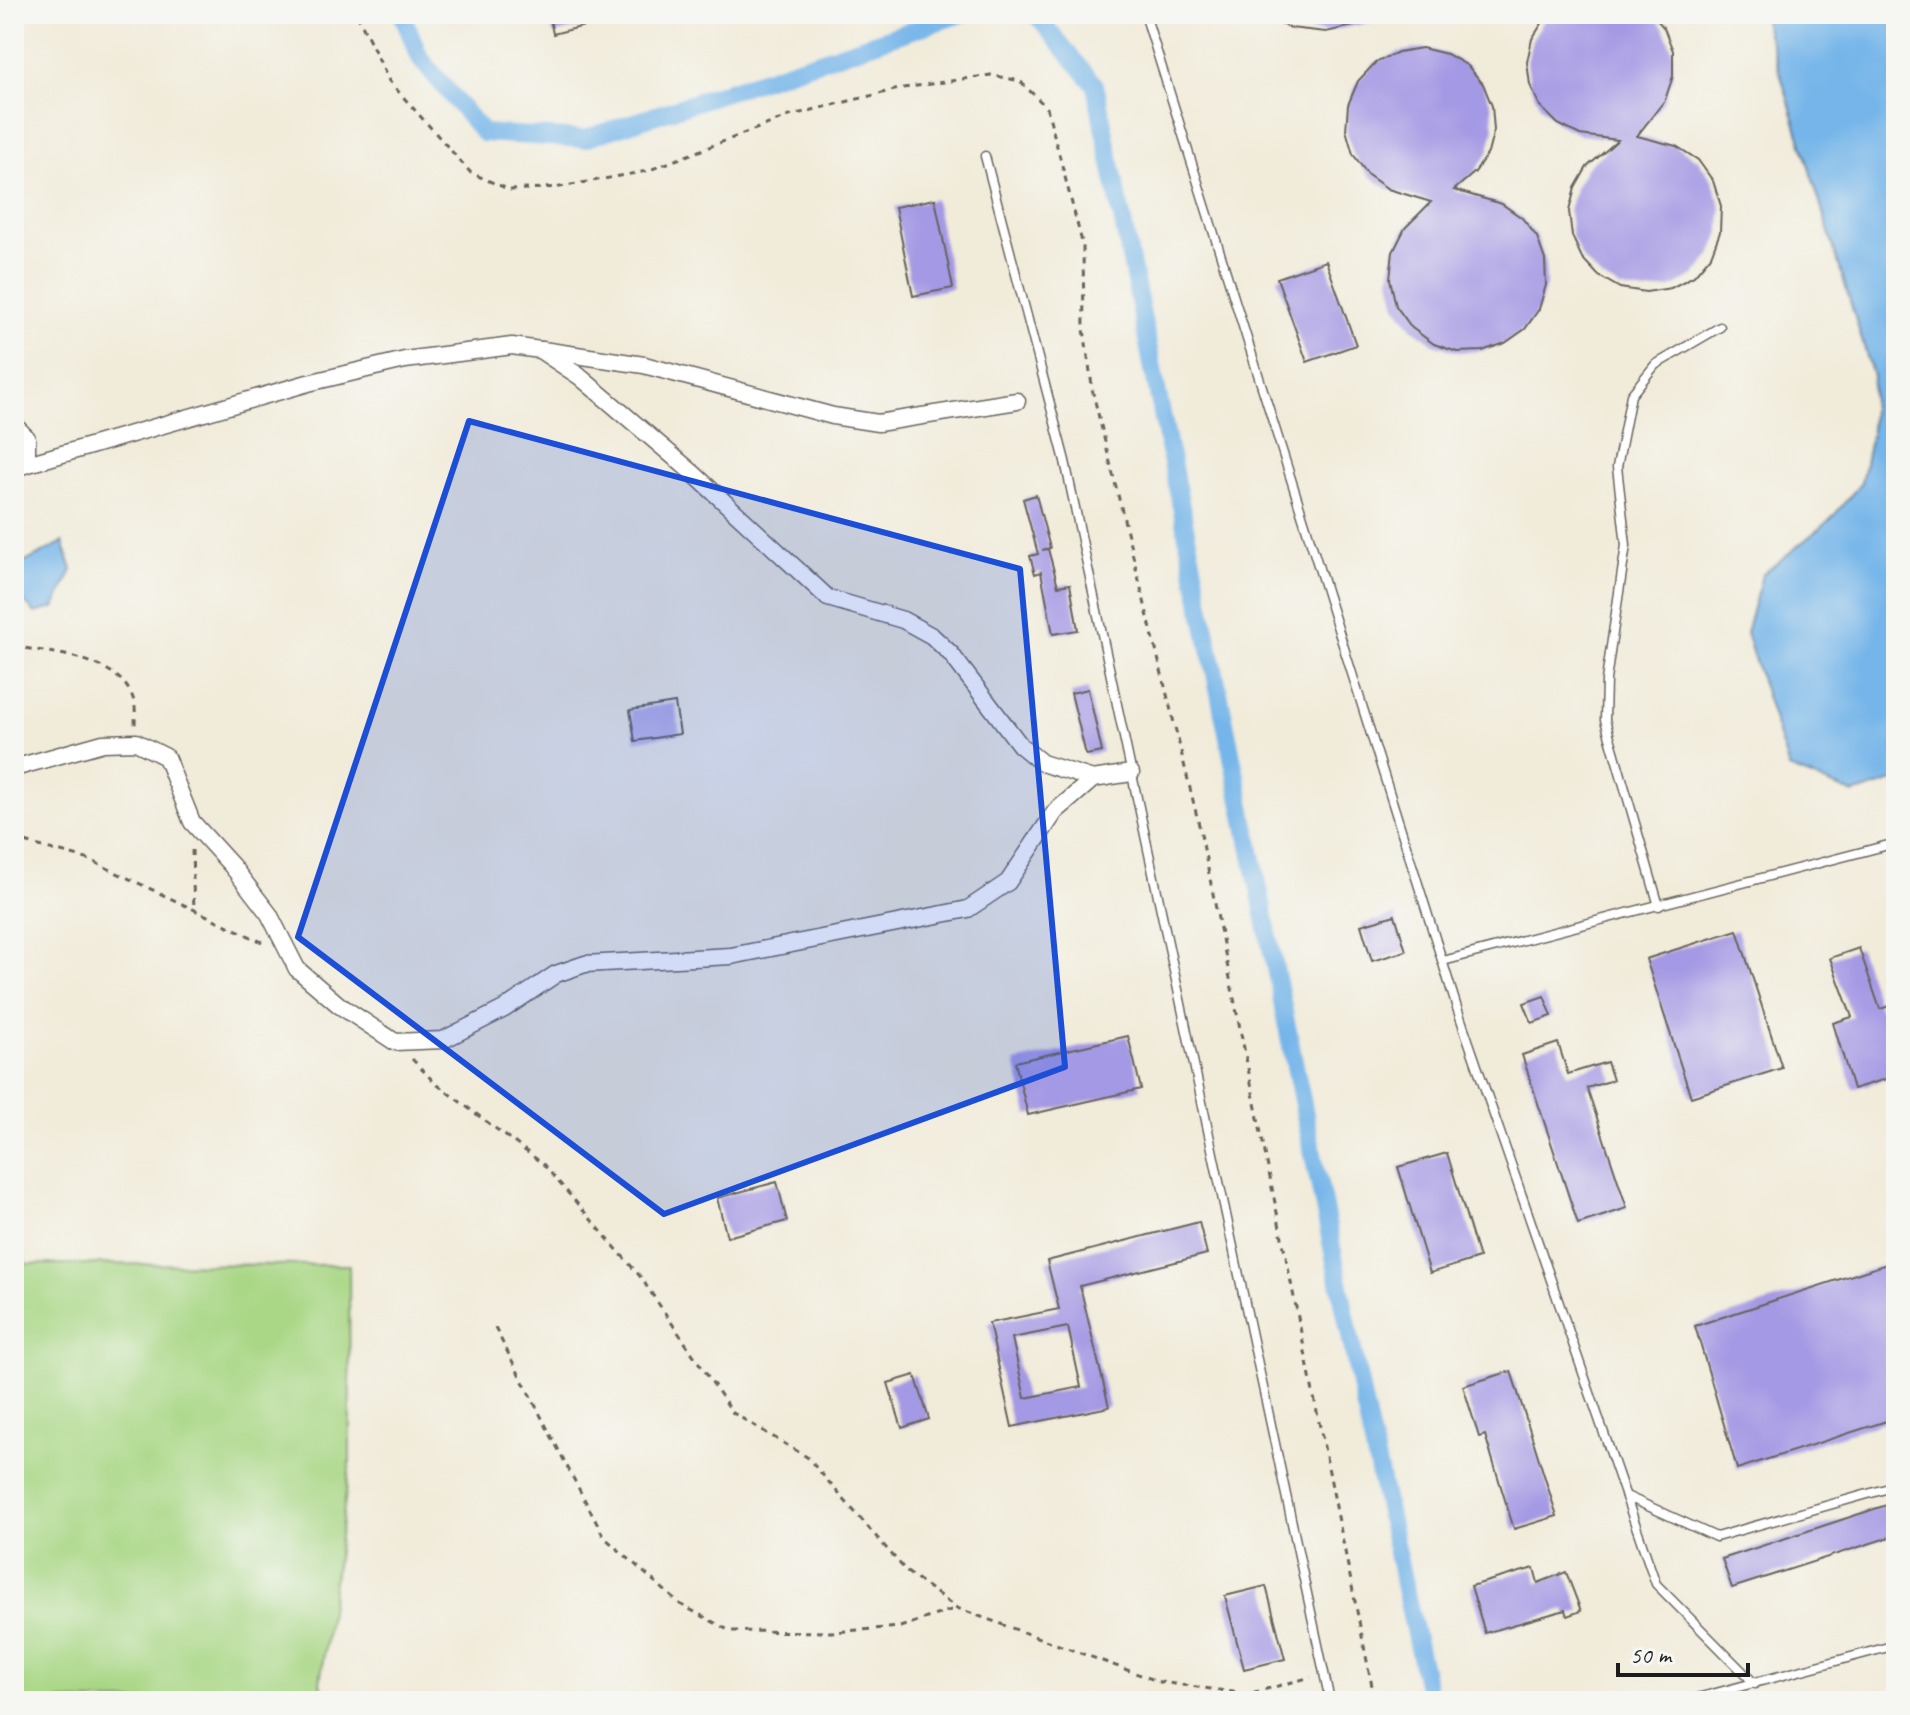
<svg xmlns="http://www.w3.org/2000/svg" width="1910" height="1715" font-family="Caveat,sans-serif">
	<rect width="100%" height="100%" fill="#f6f6f2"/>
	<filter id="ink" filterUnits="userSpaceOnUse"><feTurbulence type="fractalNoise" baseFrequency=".0125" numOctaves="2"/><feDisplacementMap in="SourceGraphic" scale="16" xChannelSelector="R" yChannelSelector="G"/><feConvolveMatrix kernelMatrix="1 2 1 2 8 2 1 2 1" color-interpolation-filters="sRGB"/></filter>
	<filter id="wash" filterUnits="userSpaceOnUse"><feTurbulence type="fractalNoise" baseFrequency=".006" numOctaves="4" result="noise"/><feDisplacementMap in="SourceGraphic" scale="32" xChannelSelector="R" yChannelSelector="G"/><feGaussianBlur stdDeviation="1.8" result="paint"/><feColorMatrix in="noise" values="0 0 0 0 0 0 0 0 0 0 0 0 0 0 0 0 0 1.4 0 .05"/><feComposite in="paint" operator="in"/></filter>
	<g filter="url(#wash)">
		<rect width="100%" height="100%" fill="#f1ebd9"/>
		<polygon fill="#a9d785" stroke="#627a50" stroke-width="2" points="14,1240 26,1264 349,1265 350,1463 320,1683 324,1701 14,1701"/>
		<g fill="#74b5e9" stroke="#486882" stroke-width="2">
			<polygon points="1762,14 1896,14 1896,780 1854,794 1789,768 1746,633 1762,575 1831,519 1861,483 1871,434 1873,376"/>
			<polygon points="63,542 72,570 54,608 35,613 14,591 18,566"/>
		</g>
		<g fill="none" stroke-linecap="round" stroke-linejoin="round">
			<g stroke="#74b5e9" stroke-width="18">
				<polyline points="402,14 420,58 483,133 584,139 961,14"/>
				<polyline points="1035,14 1095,85 1364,1404 1430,1701"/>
			</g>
		</g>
		<g id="blocks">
			<g fill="#a499e4" fill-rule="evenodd">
				<polygon points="549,14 612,14 612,19 553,34"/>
				<polygon points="1262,14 1380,14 1381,20 1326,32 1290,28"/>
				<polygon points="1548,14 1652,14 1664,28 1673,51 1673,76 1665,100 1637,136 1676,146 1698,160 1713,181 1721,206 1720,232 1711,256 1694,276 1671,288 1646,292 1620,288 1599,276 1582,258 1572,236 1569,211 1575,188 1587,167 1618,140 1580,135 1558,124 1540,106 1530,85 1527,62 1532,39"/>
				<polygon points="1422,48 1447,54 1468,66 1483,84 1492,106 1494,130 1488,153 1475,172 1454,190 1502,204 1522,218 1537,237 1545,260 1546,285 1539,309 1525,329 1505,343 1482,351 1457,352 1434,344 1412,328 1396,306 1390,279 1393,252 1405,228 1431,202 1388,189 1368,175 1353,154 1346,130 1348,105 1358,81 1375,63 1398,52"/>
				<polygon points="935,199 953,288 913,296 895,207"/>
				<polygon points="1326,261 1356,345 1307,362 1277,278"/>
				<polygon points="1036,495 1050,548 1042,550 1048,549 1058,586 1070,584 1078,630 1053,634 1041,572 1035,574 1030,556 1038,554 1023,499"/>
				<polygon points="1088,689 1102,752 1086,755 1071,693"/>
				<polygon points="675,703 680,734 635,741 630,710"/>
				<polygon points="1395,915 1406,951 1372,961 1361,925"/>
				<polygon points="1737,930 1782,1068 1691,1097 1646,959"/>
				<polygon points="1859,948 1880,1009 1896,1004 1896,1076 1853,1089 1833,1023 1852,1017 1830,958"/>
				<polygon points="1544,996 1552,1016 1532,1023 1524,1003"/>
				<polygon points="1128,1036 1141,1089 1028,1115 1015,1062"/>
				<polygon points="1558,1043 1568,1074 1607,1062 1613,1080 1587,1088 1627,1208 1578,1224 1522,1055"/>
				<polygon points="1447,1153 1479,1258 1430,1273 1398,1167"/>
				<polygon points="777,1182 787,1221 727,1237 717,1198"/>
				<path d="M1199,1222L1207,1254L1080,1286L1109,1407L1012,1427L989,1323L1059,1309L1047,1261ZM1068,1327L1081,1387L1025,1398L1012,1338Z"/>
				<polygon points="1896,1261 1896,1418 1737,1469 1695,1326"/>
				<polygon points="1511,1371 1557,1516 1514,1529 1485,1435 1479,1437 1463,1386"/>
				<polygon points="915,1375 929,1419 902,1428 888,1383"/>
				<polygon points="1896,1502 1896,1535 1732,1588 1722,1559"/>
				<polygon points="1534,1568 1538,1583 1566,1572 1581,1611 1567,1616 1565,1610 1485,1633 1471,1586"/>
				<polygon points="1266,1586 1285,1659 1244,1669 1225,1596"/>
			</g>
		</g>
	</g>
	<g filter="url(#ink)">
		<use href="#blocks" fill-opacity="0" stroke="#67645e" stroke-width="2"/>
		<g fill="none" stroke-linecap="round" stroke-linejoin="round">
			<g stroke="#67645e" stroke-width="11">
				<g id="lane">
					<polyline points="1145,14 1457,1008 1656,1584 1755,1684"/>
					<polyline points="985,156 1065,461 1330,1701"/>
					<polyline points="1659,906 1605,720 1606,680 1626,545 1617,467 1631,395 1655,365 1720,327"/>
					<polyline points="1443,961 1896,843"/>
					<polyline points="1626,1496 1716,1537 1896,1486"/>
					<polyline points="1686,1701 1896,1645"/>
				</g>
			</g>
			<g stroke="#67645e" stroke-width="19">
				<g id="street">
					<polyline points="542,350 644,365 833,416 878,423 1017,401"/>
					<polyline points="14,425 27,438 27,463"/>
					<polyline points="14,468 308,383 405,360 512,346 540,350 579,376 694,474 828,598 903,620 932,636 951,654 1020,745 1042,763 1093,779"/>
					<polyline points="14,768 103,743 136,742 166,757 192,822 232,866 269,914 297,969 339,1005 395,1042 443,1040 504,1009 556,974 585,964 731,956 968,909 1008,882 1055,812 1093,779 1131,773"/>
				</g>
			</g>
			<g stroke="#67645e" stroke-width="3" stroke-dasharray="6 6" stroke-linecap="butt">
				<polyline points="357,14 389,81 471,173 510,190 560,187 647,171 792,115 903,88 991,75 1020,81 1047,108 1083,246 1084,329 1093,393 1200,829 1375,1701"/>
				<path d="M14,646C52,654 120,656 134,701C136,708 135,719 135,726"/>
				<polyline points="14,839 90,860 264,943"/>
				<polyline points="192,850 194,910"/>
				<polyline points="412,1059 435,1083 543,1164 639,1275 733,1413 807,1457 907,1572 957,1608 1160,1682 1248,1694 1311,1677"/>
				<polyline points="495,1328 604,1537 680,1604 730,1631 832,1632 900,1627 957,1608"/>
			</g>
			<use href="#lane" stroke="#fff" stroke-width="8"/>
			<use href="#street" stroke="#fff" stroke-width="16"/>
		</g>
	</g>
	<path fill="#1d4ed8" fill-opacity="0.2" stroke="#1d4ed8" stroke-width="6" stroke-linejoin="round" d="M469,421L1020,569L1065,1067L664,1214L298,937Z"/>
	<rect width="1910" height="1715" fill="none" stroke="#f6f6f2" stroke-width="48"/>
	<path d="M1618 1663v12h130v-12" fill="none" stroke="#1c1c1c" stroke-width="4"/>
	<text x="1630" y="1663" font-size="24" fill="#1c1c1c" stroke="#f6f6f2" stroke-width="6" paint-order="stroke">50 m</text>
</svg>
